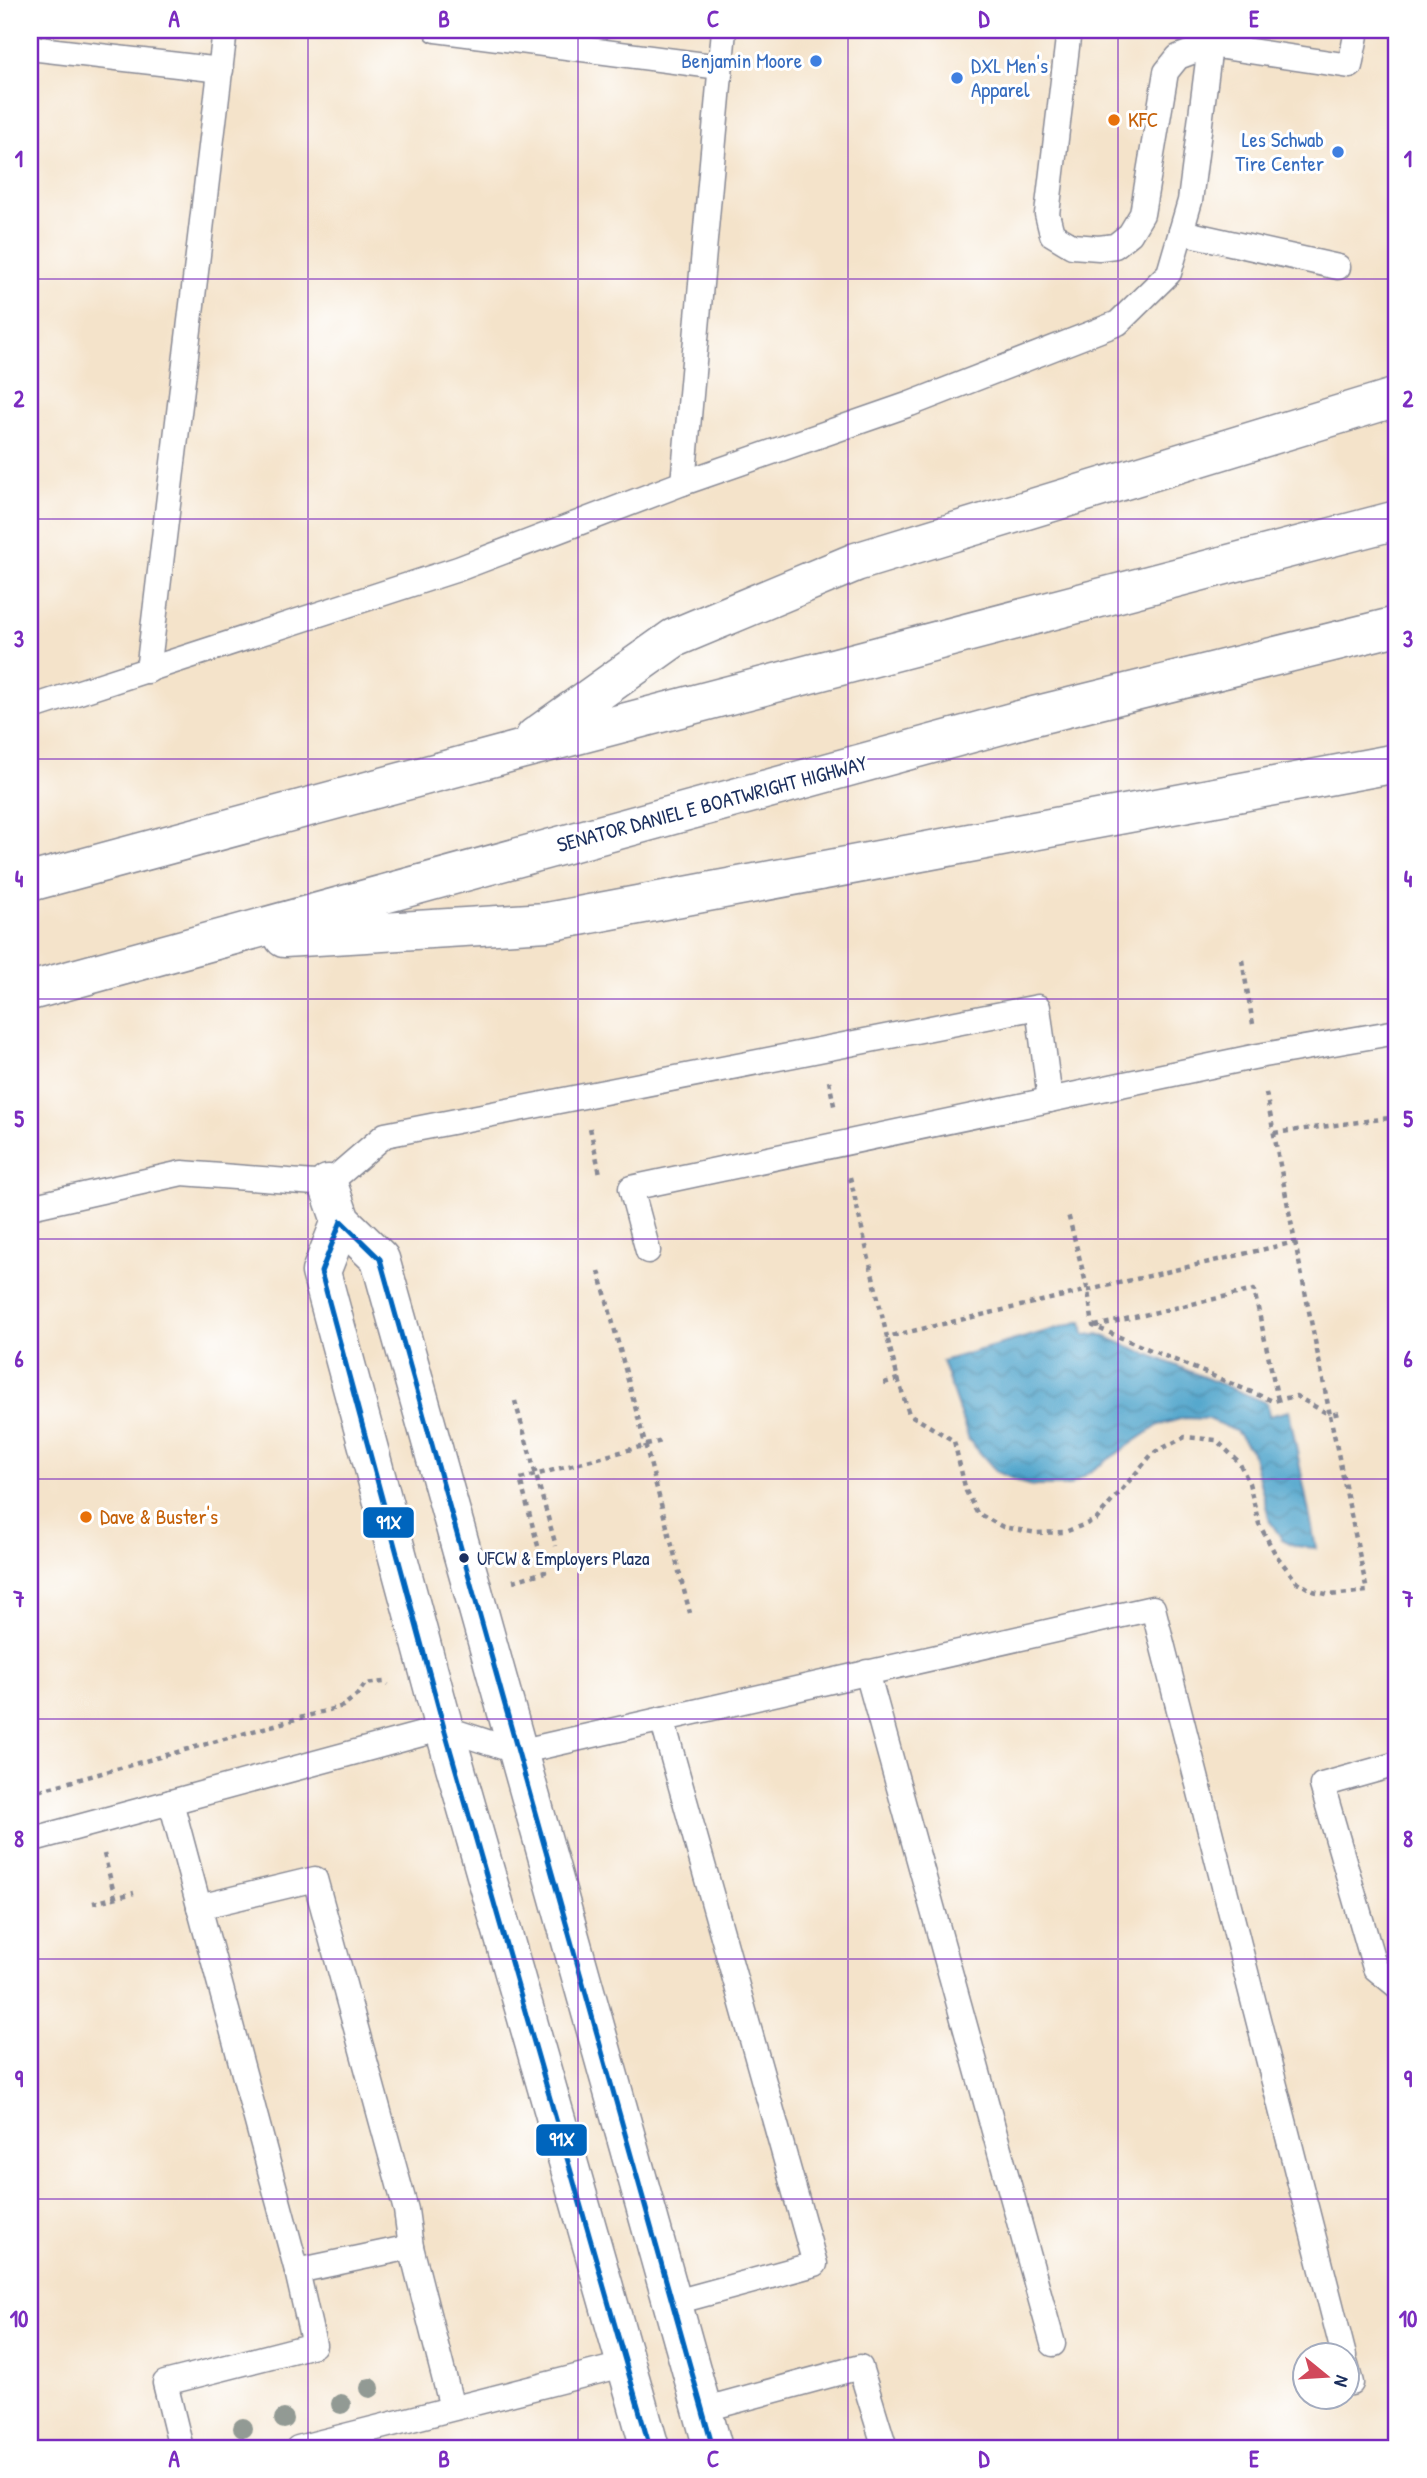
<svg xmlns="http://www.w3.org/2000/svg" width="1427" height="2478" font-family="'Patrick Hand',sans-serif">
	<defs>
		<pattern id="water-waves" width="16" height="10" patternUnits="userSpaceOnUse" patternTransform="scale(1.75)"><rect width="16" height="10" fill="#4fa4cb"/><path d="M0 5q4-4 8 0t8 0" fill="none" stroke="#4186a8"/></pattern>
	</defs>
	<rect width="100%" height="100%" fill="#fff"/>
	<filter id="ink" filterUnits="userSpaceOnUse"><feTurbulence type="fractalNoise" baseFrequency=".0143" numOctaves="2"/><feDisplacementMap in="SourceGraphic" scale="14" xChannelSelector="R" yChannelSelector="G"/><feConvolveMatrix kernelMatrix="1 2 1 2 8 2 1 2 1" color-interpolation-filters="sRGB"/></filter>
	<filter id="wash" filterUnits="userSpaceOnUse"><feTurbulence type="fractalNoise" baseFrequency=".00686" numOctaves="4" result="noise"/><feDisplacementMap in="SourceGraphic" scale="28" xChannelSelector="R" yChannelSelector="G"/><feGaussianBlur stdDeviation="1.57" result="paint"/><feColorMatrix in="noise" values="0 0 0 0 0 0 0 0 0 0 0 0 0 0 0 0 0 1.4 0 .05"/><feComposite in="paint" operator="in"/></filter>
	<g filter="url(#wash)">
		<rect width="100%" height="100%" fill="#f4e3ca"/>
		<polygon fill="url(#water-waves)" stroke="#356a94" stroke-width="2" points="1082,1321 1084,1335 1099,1334 1267,1403 1269,1416 1289,1411 1316,1548 1296,1546 1282,1539 1270,1521 1252,1452 1236,1431 1209,1419 1184,1418 1159,1425 1069,1486 1029,1486 997,1472 969,1440 942,1361"/>
	</g>
	<g filter="url(#ink)">
		<g fill="none" stroke-linecap="round" stroke-linejoin="round">
			<g stroke="#888994" stroke-width="27">
				<g id="service">
					<polyline points="436,30 720,67"/>
					<polyline points="1069,30 1047,214 1052,234 1072,246 1099,248 1115,246 1130,234 1142,214 1166,72 1178,57 1210,45 1350,66 1357,30"/>
					<polyline points="30,48 221,70"/>
					<polyline points="1181,232 1338,267"/>
					<polyline points="683,483 724,30"/>
					<polyline points="148,671 225,30"/>
					<polyline points="30,708 458,569 683,483 910,404 1118,323 1169,273 1190,201 1212,30"/>
					<polyline points="30,1207 182,1173 328,1184 385,1135 1038,1007 1050,1100"/>
					<polyline points="648,1251 631,1188 1258,1056 1397,1032"/>
					<polyline points="867,1672 1053,2344"/>
					<polyline points="662,1719 815,2264 672,2303"/>
					<polyline points="1397,1764 1322,1785 1375,1968 1397,1986"/>
					<polyline points="30,1840 171,1802"/>
					<polyline points="199,1907 315,1879 406,2210 411,2247 452,2408"/>
					<polyline points="297,2271 411,2247"/>
					<polyline points="1346,2365 1351,2383"/>
					<polyline points="702,2410 860,2367 885,2448"/>
					<polyline points="181,2448 165,2383 314,2345 297,2271 171,1802 444,1728 518,1752 1153,1608 1344,2356"/>
					<polyline points="298,2448 627,2364"/>
				</g>
			</g>
			<g stroke="#888994" stroke-width="41">
				<g id="minor">
					<polyline points="328,1184 341,1221 380,1259 713,2448"/>
					<polyline points="341,1221 321,1272 444,1728 650,2448"/>
				</g>
			</g>
			<g stroke="#888994" stroke-width="41">
				<g id="motorway">
					<polyline points="535,737 674,638 856,562 1397,397"/>
					<polyline points="30,882 516,751 1397,520"/>
					<polyline points="284,938 547,922 1397,763"/>
					<polyline points="30,991 1034,716 1397,626"/>
				</g>
			</g>
			<g stroke="#888994" stroke-width="4.5" stroke-dasharray="5 5" stroke-linecap="butt">
				<polyline points="1242,960 1253,1024"/>
				<polyline points="829,1081 835,1110"/>
				<polyline points="590,1128 600,1174"/>
				<polyline points="1274,1133 1397,1117"/>
				<polyline points="850,1177 887,1337 1295,1242 1265,1088"/>
				<polyline points="1295,1242 1330,1415 1340,1413"/>
				<polyline points="599,1271 690,1613"/>
				<polyline points="1095,1326 1254,1290 1278,1400"/>
				<polyline points="898,1379 909,1414 954,1441 966,1491 977,1513 1003,1527 1037,1533 1065,1532 1096,1520 1153,1453 1185,1437 1216,1440 1239,1462 1249,1483 1259,1524 1276,1555 1297,1582 1313,1591 1330,1595 1367,1591 1330,1415 1296,1396 1273,1401 1093,1326 1088,1291 1068,1214"/>
				<polyline points="884,1383 898,1379 887,1337"/>
				<polyline points="515,1401 556,1546"/>
				<polyline points="513,1581 545,1572 520,1479 662,1441"/>
				<polyline points="30,1793 343,1706 357,1695 365,1684 384,1682 388,1685"/>
				<polyline points="104,1854 115,1897"/>
				<polyline points="93,1903 134,1893"/>
			</g>
			<use href="#service" stroke="#fff" stroke-width="24"/>
			<use href="#minor" stroke="#fff" stroke-width="38"/>
			<use href="#motorway" stroke="#fff" stroke-width="38"/>
			<g stroke="#fff" stroke-width="10">
				<polyline id="bus-1" points="650,2448 444,1728 321,1272 341,1221 380,1259 713,2448"/>
			</g>
			<use href="#bus-1" stroke="#0065bd" stroke-width="5"/>
		</g>
		<g fill="#929a94">
			<circle cx="370" cy="2388" r="10"/>
			<circle cx="341" cy="2404" r="10"/>
			<circle cx="284" cy="2419" r="10"/>
			<circle cx="243" cy="2428" r="10"/>
		</g>
	</g>
	<path fill="none" stroke="#7b2cbf" stroke-width="2" stroke-opacity="0.55" d="M308,30V2448M578,30V2448M848,30V2448M1118,30V2448M30,279H1397M30,519H1397M30,759H1397M30,999H1397M30,1239H1397M30,1479H1397M30,1719H1397M30,1959H1397M30,2199H1397"/>
	<g fill="#3f7fe0" stroke="#fff" stroke-width="2.5">
		<circle cx="816" cy="61" r="7"/>
		<circle cx="957" cy="78" r="7"/>
		<circle cx="1338" cy="152" r="7"/>
	</g>
	<g fill="#e8710a" stroke="#fff" stroke-width="2.5">
		<circle cx="1114" cy="120" r="7"/>
		<circle cx="86" cy="1517" r="7"/>
	</g>
	<circle fill="#1b2f5e" stroke="#fff" stroke-width="2.5" cx="464" cy="1558" r="6"/>
	<g text-anchor="middle" stroke-width="6" stroke-linejoin="round" paint-order="stroke">
		<g font-size="19" fill="#1b2f5e" stroke="#fff" text-anchor="start">
			<text x="477" y="1565">UFCW &amp; Employers Plaza</text>
		</g>
		<g font-size="21" fill="#366cbe" stroke="#fff" text-anchor="end">
			<text x="802" y="68">Benjamin Moore</text>
			<text x="971" y="73" text-anchor="start">DXL Men's<tspan x="971" dy="24">Apparel</tspan></text>
			<text x="1324" y="147">Les Schwab<tspan x="1324" dy="24">Tire Center</tspan></text>
		</g>
		<g font-size="21" fill="#c56008" stroke="#fff" text-anchor="start">
			<text x="1128" y="127">KFC</text>
			<text x="100" y="1524">Dave &amp; Buster's</text>
		</g>
		<g font-size="21" fill="#1b2f5e" stroke="#fff">
			<text transform="translate(712 804) rotate(-15)" y="7">SENATOR DANIEL E BOATWRIGHT HIGHWAY</text>
		</g>
	</g>
	<g stroke="#fff" stroke-width="2.5">
		<rect x="362" y="1506" width="53" height="33" rx="7" fill="#0065bd"/>
		<rect x="535" y="2123" width="53" height="34" rx="7" fill="#0065bd"/>
	</g>
	<g font-size="19" text-anchor="middle" font-weight="bold" fill="#fff">
		<text x="389" y="1529">91X</text>
		<text x="562" y="2146">91X</text>
	</g>
	<rect width="1427" height="2478" fill="none" stroke="#fff" stroke-width="77"/>
	<g transform="translate(1326 2376) rotate(108)"><circle r="33" fill="#ffffff" stroke="#a4acbf" stroke-width="2"/>
	<path d="M0-5L12 26L0 18L-12 26Z" fill="#d1495b"/>
	<text y="-10" font-size="19" font-weight="bold" text-anchor="middle" fill="#1b2f5e">N</text>
	</g>
	<rect x="38" y="38" width="1350" height="2402" fill="none" stroke="#7b2cbf" stroke-width="2.5"/>
	<g font-size="23" text-anchor="middle" font-weight="bold" fill="#7b2cbf">
		<text x="174" y="27">A</text>
		<text x="444" y="27">B</text>
		<text x="713" y="27">C</text>
		<text x="984" y="27">D</text>
		<text x="1254" y="27">E</text>
		<text x="19" y="167">1</text>
		<text x="1408" y="167">1</text>
		<text x="19" y="407">2</text>
		<text x="1408" y="407">2</text>
		<text x="19" y="647">3</text>
		<text x="1408" y="647">3</text>
		<text x="19" y="887">4</text>
		<text x="1408" y="887">4</text>
		<text x="19" y="1127">5</text>
		<text x="1408" y="1127">5</text>
		<text x="19" y="1367">6</text>
		<text x="1408" y="1367">6</text>
		<text x="19" y="1607">7</text>
		<text x="1408" y="1607">7</text>
		<text x="19" y="1847">8</text>
		<text x="1408" y="1847">8</text>
		<text x="19" y="2087">9</text>
		<text x="1408" y="2087">9</text>
		<text x="19" y="2327">10</text>
		<text x="1408" y="2327">10</text>
		<text x="174" y="2467">A</text>
		<text x="444" y="2467">B</text>
		<text x="713" y="2467">C</text>
		<text x="984" y="2467">D</text>
		<text x="1254" y="2467">E</text>
	</g>
</svg>
